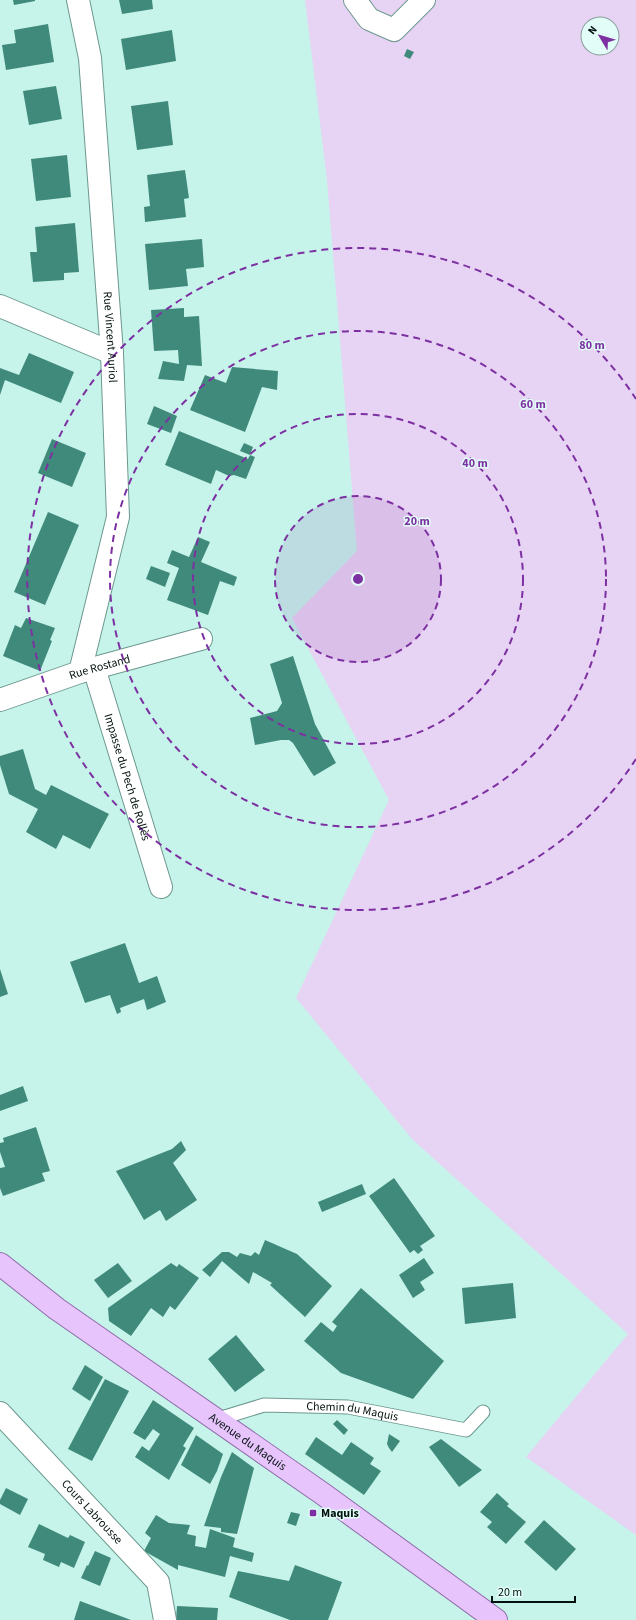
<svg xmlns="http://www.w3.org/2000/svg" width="636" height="1620" font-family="'Source Sans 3',sans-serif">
	<rect width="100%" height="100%" fill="#c7f4ea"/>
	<path fill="#e7d3f3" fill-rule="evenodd" d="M305,0H636V1535L526,1457L628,1334L412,1139L296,998L389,800L292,618L357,551L327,180ZM588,24H612V48H588Z"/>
	<g fill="#408a7c">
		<polygon points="13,0 35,0 35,1 14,5"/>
		<polygon points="119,0 152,0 153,9 122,14"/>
		<polygon points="48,24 54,62 6,70 2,45 16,43 14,30"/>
		<polygon points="172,30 176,61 126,70 121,39"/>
		<polygon points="407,49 414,52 410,59 404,56"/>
		<polygon points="56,86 62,119 29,125 23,91"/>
		<polygon points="168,101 173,145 137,150 131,106"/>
		<polygon points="67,155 71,197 36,201 31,159"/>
		<polygon points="185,170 189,198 184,199 186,217 145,222 144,207 150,206 147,175"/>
		<polygon points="75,223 79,272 64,273 64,280 33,282 30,252 37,252 35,227"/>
		<polygon points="202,239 204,267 186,269 188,286 149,290 145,244"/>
		<polygon points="184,308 184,317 199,316 202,366 187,365 184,381 158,379 163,361 179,364 178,350 154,351 151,310"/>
		<polygon points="29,353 74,372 61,403 5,380 0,395 0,368 19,375"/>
		<polygon points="232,367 278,371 277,390 262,387 245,432 190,410 205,375 226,383"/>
		<polygon points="154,406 177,416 171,433 147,424"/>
		<polygon points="179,431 248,459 250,455 240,451 244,443 253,447 250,455 255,457 246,479 234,475 229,476 216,470 211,484 165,465"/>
		<polygon points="52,439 86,453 72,487 38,473"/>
		<polygon points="48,512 79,525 45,605 14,592"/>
		<polygon points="198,537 210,542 201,562 237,577 234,586 220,581 208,615 167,600 179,568 167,563 172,550 189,557"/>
		<polygon points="151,566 170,573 165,587 146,579"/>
		<polygon points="26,618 55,628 50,640 52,641 40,671 3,656 15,625 21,628"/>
		<polygon points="293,656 315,724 336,763 314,776 311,772 293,743 289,740 281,740 255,745 250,718 277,711 282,703 270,664"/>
		<polygon points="23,749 35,789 46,795 51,785 109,814 90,849 63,835 56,849 26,832 38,809 9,794 0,765 0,756"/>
		<polygon points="125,943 139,983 157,976 166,1002 147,1010 144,999 120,1008 121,1012 117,1014 110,995 85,1003 70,962"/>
		<polygon points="0,969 8,994 0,997"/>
		<polygon points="23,1086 28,1101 0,1111 0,1095"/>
		<polygon points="36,1127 50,1171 42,1173 45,1181 3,1196 0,1188 0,1168 5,1167 0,1152 0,1143 4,1142 3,1138"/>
		<polygon points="181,1141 186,1150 173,1163 197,1200 166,1221 160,1210 144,1220 116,1171 172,1149"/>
		<polygon points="394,1178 435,1236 420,1246 423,1250 418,1254 414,1250 410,1253 369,1196"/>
		<polygon points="362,1184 366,1194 322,1212 318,1202"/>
		<polygon points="265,1240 297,1254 332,1286 305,1317 270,1285 272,1283 253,1272 249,1284 222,1261 210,1277 202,1270 222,1252 229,1252 237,1257 240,1253 251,1256 255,1252 259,1255"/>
		<polygon points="424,1258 434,1273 420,1282 425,1290 413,1298 399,1275"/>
		<polygon points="118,1263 132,1281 108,1298 94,1280"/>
		<polygon points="171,1263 177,1267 179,1264 199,1278 175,1310 170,1306 163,1317 151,1308 131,1336 109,1321 108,1308"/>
		<polygon points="513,1283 516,1318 465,1324 462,1288"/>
		<polygon points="361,1288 444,1361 413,1399 341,1373 304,1341 321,1322 333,1332 337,1326 332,1322"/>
		<polygon points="236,1335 265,1370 235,1392 208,1359"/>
		<polygon points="85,1365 103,1377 90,1401 72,1389"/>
		<polygon points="105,1379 129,1391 92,1461 68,1449"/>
		<polygon points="153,1400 194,1428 183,1446 186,1448 169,1480 135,1457 142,1446 149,1451 160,1434 153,1429 145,1440 133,1433"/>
		<polygon points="337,1420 348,1430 344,1435 333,1424"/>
		<polygon points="389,1434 400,1441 392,1452 389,1448 387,1444"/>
		<polygon points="196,1435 223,1454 217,1471 210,1484 181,1465"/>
		<polygon points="316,1437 342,1455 351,1442 374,1458 370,1464 381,1471 364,1495 305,1454"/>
		<polygon points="441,1439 482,1470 459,1487 429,1447"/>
		<polygon points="232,1452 254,1468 237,1534 221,1532 221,1528 204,1526 221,1477"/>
		<polygon points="6,1488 28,1499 20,1515 0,1504 0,1500"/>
		<polygon points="497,1493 509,1504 507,1506 526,1522 506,1544 487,1527 492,1522 480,1512"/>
		<polygon points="291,1512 300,1514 296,1526 287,1523"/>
		<polygon points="156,1515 169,1523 190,1525 187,1534 196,1536 195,1546 206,1548 210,1529 235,1538 233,1547 254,1553 252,1562 230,1556 225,1577 178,1565 178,1570 144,1551 151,1538 145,1533"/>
		<polygon points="544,1520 576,1549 556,1571 524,1542"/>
		<polygon points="39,1524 68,1538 70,1535 85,1542 74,1568 61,1562 59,1567 43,1560 45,1554 28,1547"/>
		<polygon points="95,1551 111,1558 100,1586 81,1578 87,1565 88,1566"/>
		<polygon points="295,1565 342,1582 328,1620 290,1620 229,1597 238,1571 289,1581"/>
		<polygon points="80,1601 131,1620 74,1620"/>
		<polygon points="177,1606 218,1608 217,1620 176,1620"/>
	</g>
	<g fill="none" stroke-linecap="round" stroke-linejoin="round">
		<g stroke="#6d988f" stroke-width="15">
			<g id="lane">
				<path id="s1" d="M215,1420L264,1405L348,1407L466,1430L483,1412"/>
			</g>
		</g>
		<g stroke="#6d988f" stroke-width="24">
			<g id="street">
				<path id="s2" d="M78,0L90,58L112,353L118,517L80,672"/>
				<polyline points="355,0 369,19 394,30 424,0"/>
				<polyline points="0,306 112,353"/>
				<path id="s3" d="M94,668L161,887"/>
				<path id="s4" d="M0,700L80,672L201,639"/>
				<path id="s5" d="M0,1413L158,1582L165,1620"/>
			</g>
		</g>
		<g stroke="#8d6ca8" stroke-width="24">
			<g id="primary">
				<path id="s6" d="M0,1264L57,1309L323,1494L496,1620"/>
			</g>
		</g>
		<use href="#lane" stroke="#fff" stroke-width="13"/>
		<use href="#street" stroke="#fff" stroke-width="22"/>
		<use href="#primary" stroke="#e8c4fc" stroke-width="22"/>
	</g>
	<circle cx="358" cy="579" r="83" fill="#7c30a1" fill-opacity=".12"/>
	<g fill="none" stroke="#7c30a1" stroke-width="2" stroke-dasharray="7 5">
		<circle cx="358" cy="579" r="83"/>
		<circle cx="358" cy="579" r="165"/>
		<circle cx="358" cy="579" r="248"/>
		<path d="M636 759A331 331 0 1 1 636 399"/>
	</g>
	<rect fill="#7c30a1" stroke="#e2fdf7" stroke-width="1.5" x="309" y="1509" width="8" height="8" rx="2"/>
	<g text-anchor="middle" stroke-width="3" stroke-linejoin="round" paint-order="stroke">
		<g font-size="12" fill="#03120f" stroke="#e2fdf7">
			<text dy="4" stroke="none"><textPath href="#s2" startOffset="339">Rue Vincent Auriol</textPath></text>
			<text dy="4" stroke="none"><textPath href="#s4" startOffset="105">Rue Rostand</textPath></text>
			<text dy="4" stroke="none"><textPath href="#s3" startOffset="114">Impasse du Pech de Rollès</textPath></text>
			<text dy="4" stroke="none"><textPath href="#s1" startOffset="140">Chemin du Maquis</textPath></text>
			<text dy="4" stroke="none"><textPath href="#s6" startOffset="305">Avenue du Maquis</textPath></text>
			<text dy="4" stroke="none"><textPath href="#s5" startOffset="135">Cours Labrousse</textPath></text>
		</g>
		<g font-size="12" font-weight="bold" fill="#03120f" stroke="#e2fdf7" text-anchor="start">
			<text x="321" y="1517">Maquis</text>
		</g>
	</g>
	<circle cx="358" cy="579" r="6" fill="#7c30a1" stroke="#e2fdf7" stroke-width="2"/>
	<g font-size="12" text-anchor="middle" font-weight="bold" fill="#7c30a1" stroke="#e2fdf7" stroke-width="3" stroke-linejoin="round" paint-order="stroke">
		<text x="592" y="349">80 m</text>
		<text x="533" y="408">60 m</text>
		<text x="475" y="467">40 m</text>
		<text x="417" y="525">20 m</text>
	</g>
	<g transform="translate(600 36) rotate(308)"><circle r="19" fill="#e2fdf7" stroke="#899f9a"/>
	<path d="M0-3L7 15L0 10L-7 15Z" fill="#7c30a1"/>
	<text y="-6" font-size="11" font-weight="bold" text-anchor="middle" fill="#03120f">N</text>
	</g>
	<path d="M492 1596v6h83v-6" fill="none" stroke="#03120f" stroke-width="2"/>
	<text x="498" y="1596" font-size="12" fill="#03120f" stroke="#e2fdf7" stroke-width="3" paint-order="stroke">20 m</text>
</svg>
